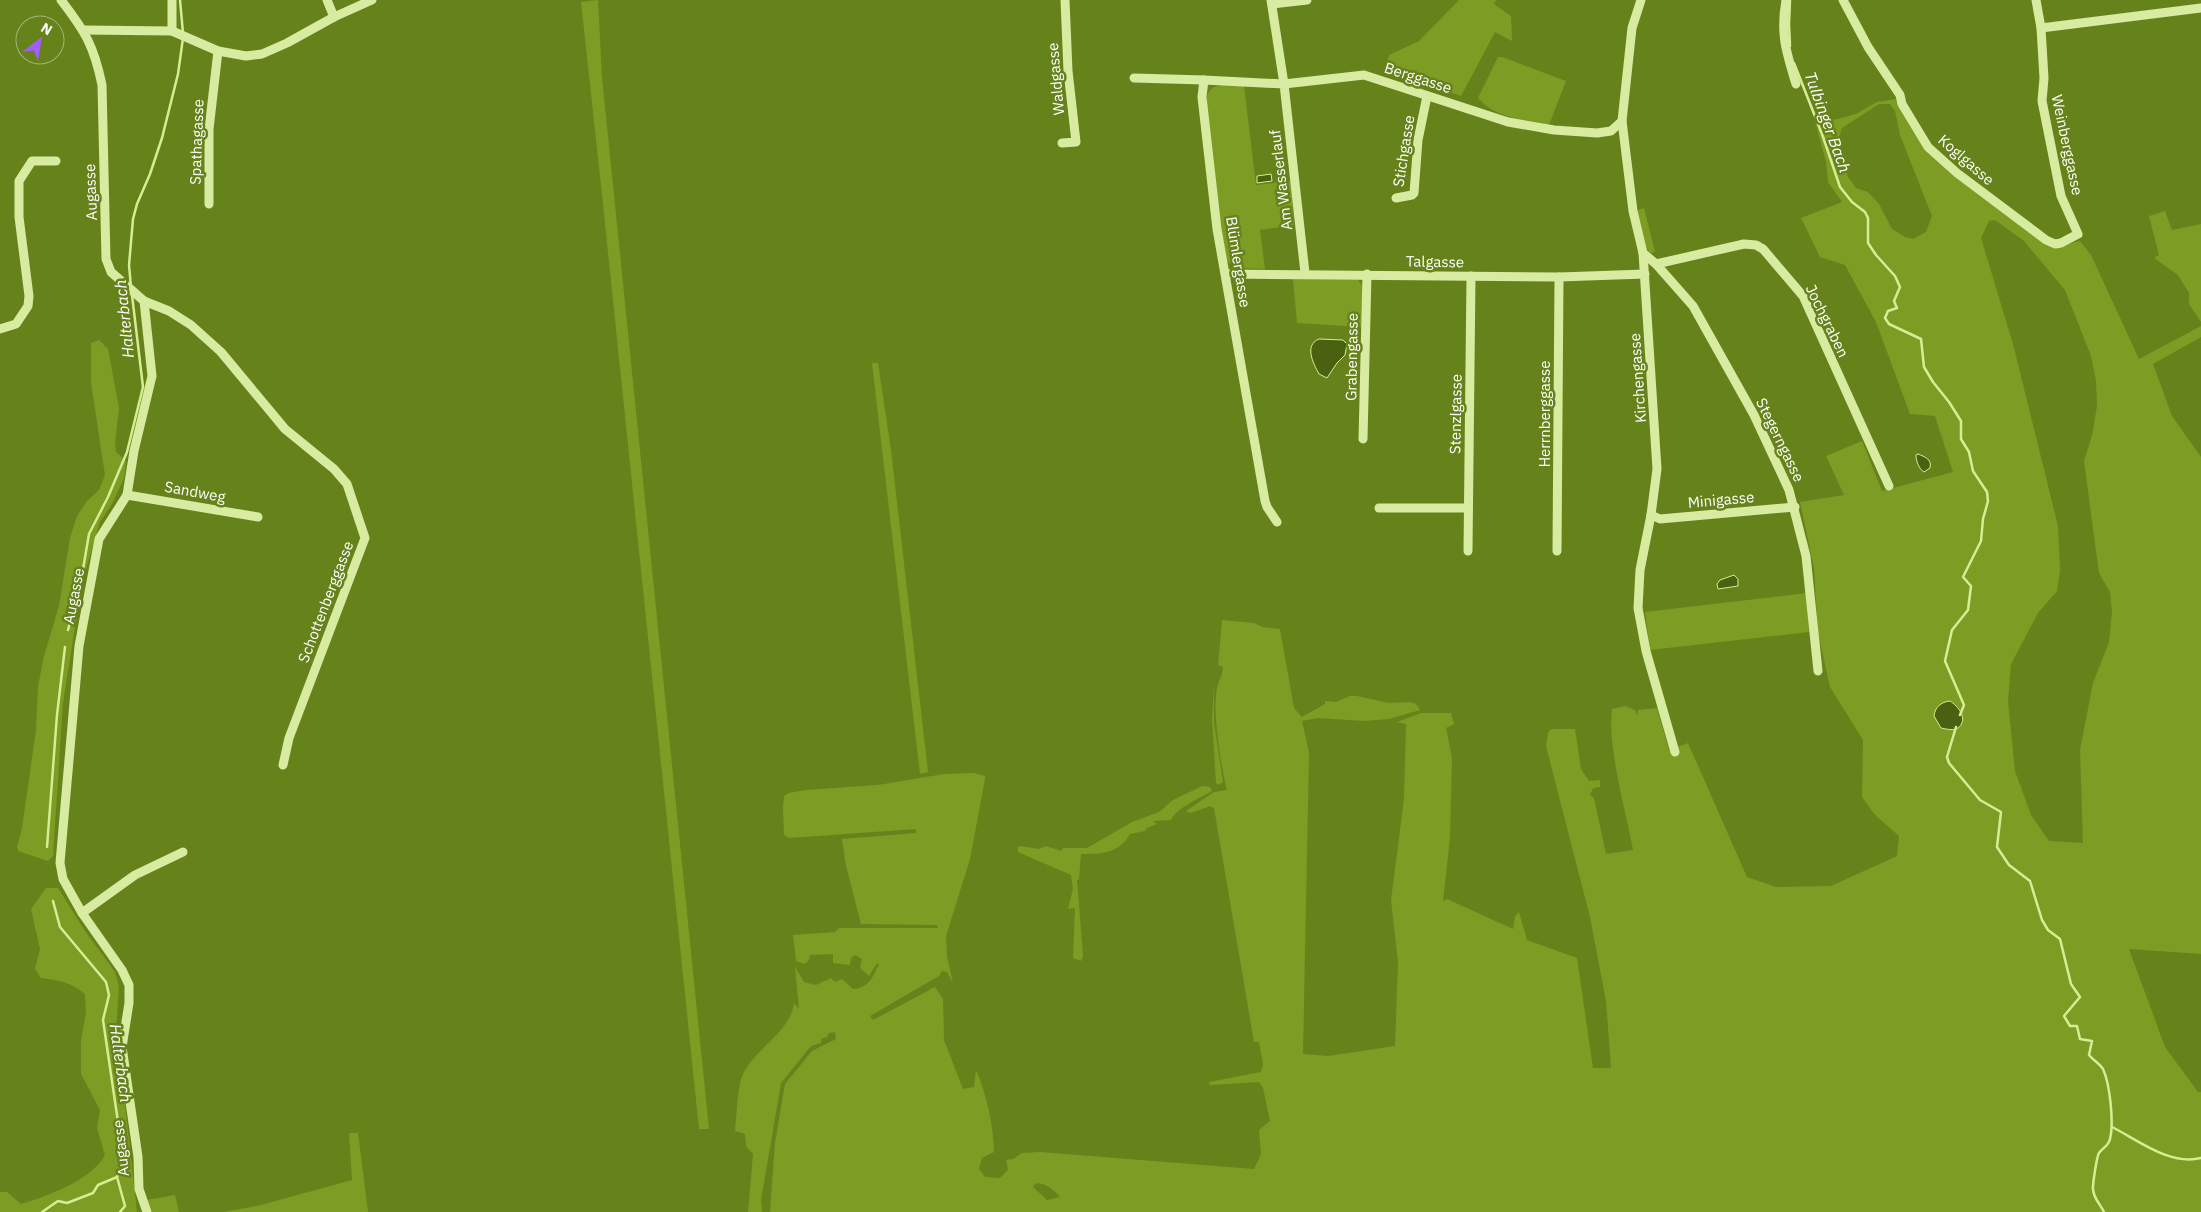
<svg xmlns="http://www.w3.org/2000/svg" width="2201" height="1212" font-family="'IBM Plex Sans',sans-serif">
	<rect width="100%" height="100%" fill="#66831b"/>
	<g fill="#7c9c24" fill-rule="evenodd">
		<polygon points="598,0 602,77 709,1129 699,1129 603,204 581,2"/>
		<polygon points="1459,0 1496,0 1494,4 1511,16 1512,41 1495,32 1461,96 1385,71 1389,55 1419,41"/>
		<path d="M1498,57H1502L1566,81L1549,125C1524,120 1495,118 1478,98Z"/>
		<path d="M1223,85L1244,86L1256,185L1291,181L1294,225L1260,230L1265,269L1237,268L1228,262L1223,247L1206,101C1208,90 1212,86 1223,85Z"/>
		<path d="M1896,99L1921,141L2044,242L2064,245L2080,241L2091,255L2139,359L2201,326V337L2153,364L2172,416L2201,457V954L2129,949L2165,1047L2198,1092H2201V1212H770L775,1143L785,1084L812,1051L836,1039L835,1032L829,1033L827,1037L821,1039V1043L811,1046L781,1083L761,1200L762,1212H748L753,1154L746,1146L745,1134L735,1131C737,1115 737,1088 743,1074C755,1048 790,1033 794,1003L799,1009L795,967L804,982L816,985L831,978L835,982L842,979L853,989C869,988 873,977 879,964L877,963L869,976L860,968L862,959L855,955L851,958L850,965L833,963V954L810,955L809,960L805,964L796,961L793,935L835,932L839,928H938L937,925L861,924L846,866L842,839L916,833V829L789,838L784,835L783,808L784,796L789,793L805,790L878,785L944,774L974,773L985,776V779L970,859L946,936L947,957L953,983L947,972L942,971L939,976L870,1016L873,1020L935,987L943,999L944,1040L963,1089L974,1087L976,1070C987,1096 993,1123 994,1152L982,1158L979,1169L985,1177L1000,1178L1008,1170L1006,1160L1013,1159L1022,1153L1040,1152L1254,1169L1261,1154L1259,1130L1270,1121L1263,1088L1259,1082L1210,1085L1209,1082L1261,1072L1263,1064L1259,1042H1254L1214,808L1210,806L1191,813L1186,811L1214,792L1227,790C1221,766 1212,712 1217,689C1218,681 1223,675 1223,667L1218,665L1222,620L1254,623L1262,627L1280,629L1294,708L1302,717L1325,704V701L1336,702L1350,696H1357L1389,703L1410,702L1416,704L1420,710L1389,719L1364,721L1318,718L1302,721L1309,752L1303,1054L1328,1056L1395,1046L1398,963L1391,900L1404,799L1406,724L1397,722L1421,713H1451L1454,724L1446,728L1452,758L1450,837L1443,901L1447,899L1513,929L1515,916L1519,912L1527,940L1577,958L1593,1068H1611L1606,1001L1590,917L1546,746L1548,732L1551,729H1575L1581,769L1589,781L1600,780V787L1593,788L1590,795L1594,798L1606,854L1633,850C1626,811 1607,747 1612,709L1625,706L1635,710L1637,716L1638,710L1657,708L1669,750L1688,743L1747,877L1776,887L1831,886L1897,856L1899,836L1875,815L1862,797L1863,740L1830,687L1818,633L1814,568L1800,502L1844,495L1826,456L1862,441L1882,491L1953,472L1935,416L1910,414L1876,322L1845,265L1820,257L1801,218L1842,202L1828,182L1826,162L1815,121L1838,119L1856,114L1877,102ZM1879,104H1890L1895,111L1900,135L1932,216L1926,232L1913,239L1905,237L1892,229L1879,204L1868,192L1856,188L1848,177L1837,144L1842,128ZM1995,220L2024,241L2065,290L2091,356L2096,381L2097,406L2092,436L2084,461L2099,573L2110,592L2112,612L2109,642L2093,683L2080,750L2083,843L2049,841L2031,815L2015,771L2008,702L2011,664L2038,613L2057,591L2060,570L2058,526L2013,344L1981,238L1989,221ZM1036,1183C1047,1184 1052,1188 1060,1197L1047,1200L1033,1187Z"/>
		<polygon points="1644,208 1655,252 1650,253 1643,243 1635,211"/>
		<polygon points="2165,211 2172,230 2201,224 2201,322 2189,304 2189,293 2178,275 2154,258 2159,255 2149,216"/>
		<polygon points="1293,279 1358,280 1362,285 1362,327 1297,323"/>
		<polygon points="99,340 108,349 119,408 115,442 116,452 126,461 124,478 112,504 100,522 82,583 63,703 53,856 48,861 18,851 17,847 22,828 36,730 38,686 44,656 59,606 70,538 77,516 87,501 99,490 105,475 91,383 91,343"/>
		<polygon points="872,363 878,363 891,450 928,772 920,774"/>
		<polygon points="1807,593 1809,632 1650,650 1645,612"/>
		<polygon points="1214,686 1214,723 1223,782 1219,785 1216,783 1212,719"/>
		<path d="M1202,786L1210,787L1212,791C1200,798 1176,808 1171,820L1153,821L1157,824L1147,828L1145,831L1130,834C1119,854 1100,854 1081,854L1079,879L1077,880L1083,956L1081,961L1073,958L1075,908L1068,909L1073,889L1071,875L1018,852V847L1020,846L1039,849L1046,846L1061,851L1063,848H1087L1132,822L1159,812L1173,800Z"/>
		<path d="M46,888H58L85,931L115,972L119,987L115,1043L117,1065L124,1096L137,1212H0V1192H7L21,1204C46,1197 93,1179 105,1155L97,1128L100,1110L81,1074V1041L86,1012L85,994C71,982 58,980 41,978L35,969L40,949L31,909Z"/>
		<polygon points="349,1133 358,1133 368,1212 224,1212 261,1205 352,1180"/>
		<polygon points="175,1195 179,1212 152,1212 146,1200"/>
	</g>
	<g fill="#4a6112" stroke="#d6ed94">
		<polygon points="1271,174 1272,181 1257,183 1257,176"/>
		<path d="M1319,339L1343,340L1347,344L1345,355L1337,363L1327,378L1319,374C1313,363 1304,345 1319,339Z"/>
		<path d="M1918,454C1925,457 1932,459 1930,468L1924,472C1919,469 1916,461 1916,455Z"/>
		<polygon points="1734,575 1738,579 1738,586 1718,589 1717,584 1720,580"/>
		<path d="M1950,701C1958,706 1969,719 1958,728C1954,731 1946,729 1941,728L1934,716C1935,707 1941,702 1950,701Z"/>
	</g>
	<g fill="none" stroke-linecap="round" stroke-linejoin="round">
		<g stroke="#d6ed94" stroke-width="2.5">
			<polyline points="180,0 183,33"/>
			<polyline points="1790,46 1789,24 1790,0"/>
			<polyline points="1794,63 1822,134 1840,187 1852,202 1865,212 1868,218 1868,243 1876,255 1895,276 1900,287 1894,301 1897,308 1888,311 1885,318 1889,324 1921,339 1924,367 1933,382 1949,402 1961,421 1961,439 1969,452 1973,471 1987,492 1988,501 1983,519 1981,541 1963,577 1971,586 1968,610 1952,630 1945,661 1964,705 1960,715"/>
			<polyline points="131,287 129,265 133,219 137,204 150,174 162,138 178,74 183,38"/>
			<polyline points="68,630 81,581 89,534 108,497 127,452 143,387 132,295"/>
			<path d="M1956,727L1947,757L1949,763L1980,800L2001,812L1997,847L2009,865L2030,881L2042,920L2048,930L2060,939L2071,984L2080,997L2064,1016L2070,1026H2077L2080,1039L2092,1041L2089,1055C2093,1060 2100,1064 2103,1069C2110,1084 2114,1123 2110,1139C2108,1147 2103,1147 2099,1153C2097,1155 2093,1183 2093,1187C2092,1196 2100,1204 2104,1212"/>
			<polyline points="47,847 57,715 65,647"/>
			<polyline points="53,901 60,927 106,982 109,995 103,1020 123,1156 117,1177 125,1206 120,1212"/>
			<path d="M2112,1127C2138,1140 2170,1166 2201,1158"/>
			<polyline points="42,1212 58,1201 67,1203 93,1193 98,1185 117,1177"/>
		</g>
		<g stroke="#d7eba1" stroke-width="9">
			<path d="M61,0C85,31 94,46 102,85L106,259L111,272L144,301L152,376L134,451L127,495L99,539L79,646L60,863L63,879L82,913L122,970L129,985V1003L122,1047L138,1157L139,1189L147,1212"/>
			<polyline points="172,0 172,31"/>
			<polyline points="327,0 334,17"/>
			<polyline points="1271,0 1284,84 1364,75 1508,122 1554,130 1597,133 1611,131 1622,121"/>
			<polyline points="1641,0 1632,28 1622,121 1633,211 1643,253 1657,469 1651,515 1640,570 1638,608 1646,651 1675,752"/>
			<path d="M1786,0C1780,34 1786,51 1796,84"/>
			<polyline points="1843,0 1868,47 1900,95 1902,104 1928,147 1957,173 2046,240 2055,244 2061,243 2078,234 2061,196 2042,101 2044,78 2041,28 2036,0"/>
			<polyline points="1272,4 1307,0"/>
			<polyline points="2041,28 2201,8"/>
			<polyline points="84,30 172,31 218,51 246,56 262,54 287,43 334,17 372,0"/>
			<polyline points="1134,78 1204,80"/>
			<polyline points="1062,143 1076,142 1068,71 1065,0"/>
			<polyline points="1396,198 1412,195 1414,193 1418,140 1427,96"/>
			<polyline points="209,204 209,129 218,51"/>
			<polyline points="1643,253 1656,264 1693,306 1754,415 1789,490 1806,556 1818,671"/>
			<polyline points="1656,264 1744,244 1756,245 1763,249 1803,296 1889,486"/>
			<polyline points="1226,274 1559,277 1645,274"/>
			<polyline points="144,301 169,311 191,325 221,352 285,429 334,469 347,484 365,538 289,738 283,765"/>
			<polyline points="0,329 16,324 28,306 29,296 19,217 19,181 32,161 56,161"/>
			<polyline points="1363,439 1367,274"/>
			<polyline points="127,495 258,517"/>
			<polyline points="1379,508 1468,508"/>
			<polyline points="1651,515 1660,519 1795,507"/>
			<polyline points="1277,522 1267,507 1265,501 1217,229 1202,97 1204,80 1284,84 1305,273"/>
			<polyline points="1468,551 1471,276"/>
			<polyline points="1557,551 1559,277"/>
			<polyline points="82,913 135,875 183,852"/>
		</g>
	</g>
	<g text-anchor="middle" stroke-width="5" stroke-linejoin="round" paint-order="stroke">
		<g font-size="15" fill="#fff" stroke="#66831b">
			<text transform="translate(1418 78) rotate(18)" y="5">Berggasse</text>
			<text transform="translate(1056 79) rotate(-95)" y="5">Waldgasse</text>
			<text transform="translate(197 142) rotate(-88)" y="5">Spathagasse</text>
			<text transform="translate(2067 145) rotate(78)" y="5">Weinberggasse</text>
			<text transform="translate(1404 151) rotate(-81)" y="5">Stichgasse</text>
			<text transform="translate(1966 160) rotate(41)" y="5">Koglgasse</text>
			<text transform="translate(1281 180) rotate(-97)" y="5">Am Wasserlauf</text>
			<text transform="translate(91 192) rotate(-92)" y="5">Augasse</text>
			<text transform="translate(1238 262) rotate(81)" y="5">Blümlergasse</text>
			<text transform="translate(1435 262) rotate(1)" y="5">Talgasse</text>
			<text transform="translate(1827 321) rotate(64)" y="5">Jochgraben</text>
			<text transform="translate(1352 357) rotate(-89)" y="5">Grabengasse</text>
			<text transform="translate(1638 378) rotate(-94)" y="5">Kirchengasse</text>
			<text transform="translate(1456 414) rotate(-89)" y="5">Stenzlgasse</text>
			<text transform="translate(1545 414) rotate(-90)" y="5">Herrnberggasse</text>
			<text transform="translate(1780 440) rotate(64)" y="5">Stegerngasse</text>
			<text transform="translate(195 492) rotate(10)" y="5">Sandweg</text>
			<text transform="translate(1721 500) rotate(-5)" y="5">Minigasse</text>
			<text transform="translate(74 596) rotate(-79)" y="5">Augasse</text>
			<text transform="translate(326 602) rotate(-69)" y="5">Schottenberggasse</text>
			<text transform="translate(121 1148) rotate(-96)" y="5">Augasse</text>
		</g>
		<g font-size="16" font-style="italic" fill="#fff" stroke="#66831b">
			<text transform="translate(1828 122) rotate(70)" y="6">Tulbinger Bach</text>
			<text transform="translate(124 319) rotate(-96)" y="6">Halterbach</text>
			<text transform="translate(121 1063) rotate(82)" y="6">Halterbach</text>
		</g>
	</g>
	<g transform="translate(40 40) rotate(31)"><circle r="24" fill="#66831b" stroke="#a3b576"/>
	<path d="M0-4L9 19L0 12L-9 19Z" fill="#a25dfc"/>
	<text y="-8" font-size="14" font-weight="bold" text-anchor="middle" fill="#ffffff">N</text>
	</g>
</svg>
